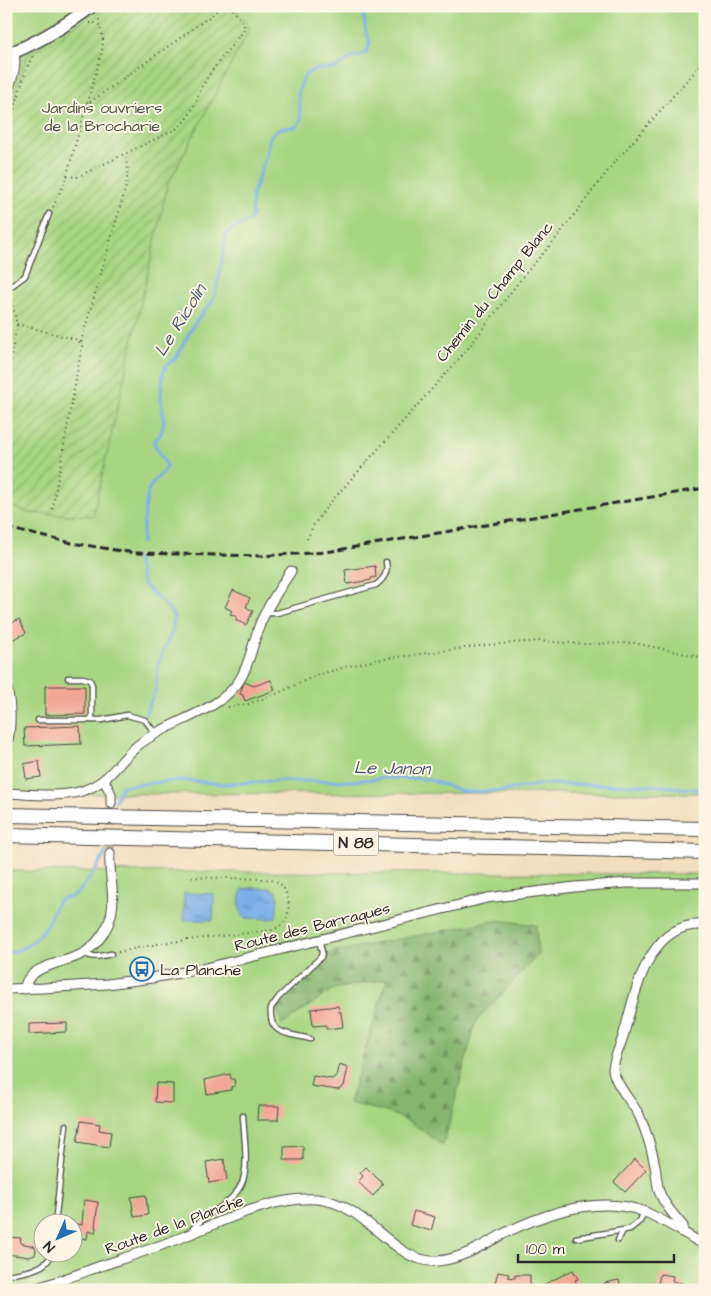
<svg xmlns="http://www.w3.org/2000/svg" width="711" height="1296" font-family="'Architects Daughter',sans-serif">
	<defs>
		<pattern id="forest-firs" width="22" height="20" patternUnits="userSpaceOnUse" patternTransform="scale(1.25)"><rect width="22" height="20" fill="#85b670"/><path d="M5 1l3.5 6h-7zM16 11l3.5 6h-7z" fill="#6d945c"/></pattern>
		<pattern id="garden-furrows" width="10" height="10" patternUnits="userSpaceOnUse" patternTransform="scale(1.25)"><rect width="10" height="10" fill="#a7d582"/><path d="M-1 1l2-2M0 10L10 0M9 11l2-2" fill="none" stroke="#90b770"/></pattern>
		<pattern id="water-ripples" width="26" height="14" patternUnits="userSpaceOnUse" patternTransform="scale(1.25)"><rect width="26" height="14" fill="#7aafe8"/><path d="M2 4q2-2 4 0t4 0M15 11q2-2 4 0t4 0" fill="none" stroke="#648fbc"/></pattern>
	</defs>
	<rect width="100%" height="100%" fill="#fcf5e5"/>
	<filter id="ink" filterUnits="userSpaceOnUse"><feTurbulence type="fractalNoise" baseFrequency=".02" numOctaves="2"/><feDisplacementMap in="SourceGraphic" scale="10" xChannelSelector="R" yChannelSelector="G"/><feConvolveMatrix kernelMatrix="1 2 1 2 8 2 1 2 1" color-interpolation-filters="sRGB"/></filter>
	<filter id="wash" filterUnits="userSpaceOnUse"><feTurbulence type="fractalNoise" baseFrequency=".0096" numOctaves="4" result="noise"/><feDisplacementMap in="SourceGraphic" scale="20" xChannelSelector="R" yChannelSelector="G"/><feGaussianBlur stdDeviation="1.12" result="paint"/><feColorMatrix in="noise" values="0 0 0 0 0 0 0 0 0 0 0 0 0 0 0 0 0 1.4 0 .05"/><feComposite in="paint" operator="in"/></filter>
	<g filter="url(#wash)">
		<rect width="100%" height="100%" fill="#f1debe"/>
		<g fill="#a7d582" stroke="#698056" fill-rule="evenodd">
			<polygon points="6,6 705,6 705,793 6,794"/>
			<path d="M6,871L705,874V1290H6ZM42,1224H72V1254H42Z"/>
		</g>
		<polygon fill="url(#forest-firs)" stroke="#58704e" points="498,920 536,925 538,955 476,1021 443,1146 411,1122 390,1113 349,1103 387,979 333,989 282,1025 276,1004 332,952"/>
		<polygon fill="url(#garden-furrows)" stroke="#698056" points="103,6 233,6 250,28 168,184 93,516 29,513 6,504 6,122 27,55 62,35"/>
		<g fill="url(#water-ripples)" stroke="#526d8a">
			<path d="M253,888H270L277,892L278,897L276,917L270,919L245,918C238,913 238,896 243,889Z"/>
			<polygon points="184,893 214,894 213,920 184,920"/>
		</g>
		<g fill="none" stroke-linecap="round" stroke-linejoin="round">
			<g stroke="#7aafe8" stroke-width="3">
				<path d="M142,543C143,530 145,497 150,487C154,479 163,475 167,466L155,445L154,441L161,434L164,421L161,398L163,373L166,366L176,358L194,324L212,302L216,293L226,235L231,230L249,221L252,216V196L266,156L270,137L274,132L282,128L296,127L301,120L298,93L305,75L314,69H335L354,56H360L366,53L370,43L366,33L362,6"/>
				<polyline points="137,560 143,584 169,609 174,617 172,632 158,663 156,689 145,715"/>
				<polyline points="115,801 122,786 182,780 224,784 273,781 350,781 388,778 426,779 465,792 507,790 544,784 650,785 705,790"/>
				<path d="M6,953C27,950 40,938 50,919C52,914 54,907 58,902C62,896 70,899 75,895C83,889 103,860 106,851"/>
			</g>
		</g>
		<g id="blocks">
			<g fill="#f2a794">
				<polygon points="375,566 376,577 371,578 371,580 347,584 345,570"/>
				<polygon points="233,590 250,598 246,607 253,611 246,625 236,620 237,617 230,614 232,611 225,607"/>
				<polygon points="19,619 26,633 6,643 6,626"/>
				<polygon points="271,680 275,690 245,701 243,695 240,694 244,682 254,686"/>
				<polygon points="45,686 85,686 85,714 45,715"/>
				<polygon points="80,726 81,744 25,746 24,728"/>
				<polygon points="39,761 41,777 26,779 24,764"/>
				<polygon points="338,1006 339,1012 341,1012 343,1027 326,1029 326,1025 313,1026 311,1009"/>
				<polygon points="67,1023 67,1032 29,1034 29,1024"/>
				<polygon points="339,1064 348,1067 344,1086 338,1090 311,1086 313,1076 332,1079 336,1076"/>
				<polygon points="230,1074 231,1079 234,1079 235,1086 231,1087 231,1090 207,1094 205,1080"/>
				<polygon points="156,1083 173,1084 173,1103 155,1102"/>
				<polygon points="258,1106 279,1106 278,1120 257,1120"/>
				<polygon points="81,1121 100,1124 99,1130 111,1132 109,1147 77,1142"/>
				<polygon points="303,1146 303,1160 284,1160 284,1147"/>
				<polygon points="224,1159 227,1180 209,1183 206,1162"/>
				<polygon points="635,1159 646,1170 625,1192 614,1182"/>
				<polygon points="366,1167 383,1184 373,1196 358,1182 363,1176 360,1173"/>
				<polygon points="146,1195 148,1215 134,1217 131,1197"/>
				<polygon points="84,1200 98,1202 95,1227 96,1227 95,1233 88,1231 87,1239 75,1237 77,1224 82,1225"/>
				<polygon points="414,1211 435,1217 431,1231 410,1225"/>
				<polygon points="9,1237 21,1238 20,1243 34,1246 36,1249 35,1255 29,1257 7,1254"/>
				<polygon points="573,1270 578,1279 575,1280 580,1290 548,1290 545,1284"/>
				<polygon points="498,1272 509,1274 508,1277 515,1278 515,1275 530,1275 530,1289 513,1290 494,1286"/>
				<polygon points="660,1274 673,1276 672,1281 686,1284 685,1290 657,1290"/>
				<polygon points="619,1280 621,1290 606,1290 604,1283"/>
			</g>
		</g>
	</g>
	<g filter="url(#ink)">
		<use href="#blocks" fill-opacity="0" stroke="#494641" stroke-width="1"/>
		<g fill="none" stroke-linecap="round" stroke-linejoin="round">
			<polyline stroke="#c9baa1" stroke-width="9" stroke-dasharray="9 4.5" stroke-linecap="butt" points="110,853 111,803"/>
			<g stroke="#494641" stroke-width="7">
				<g id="service">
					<polyline points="6,290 25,276 49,214"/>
					<path d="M265,613H277L376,585C385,578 388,572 386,562"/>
					<polyline points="68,678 83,678 90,680 92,685 92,720"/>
					<polyline points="38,720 102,720 127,715 145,720 155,733"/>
					<path d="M84,953C92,959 101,956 111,954"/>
					<path d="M310,1039C289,1033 268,1036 271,1008L279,997L321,957L322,952L319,940"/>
					<polyline points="55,1224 66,1125"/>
					<path d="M191,1232C195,1223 209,1215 218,1209C227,1202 237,1195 242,1183C249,1166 244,1136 243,1116"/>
					<polyline points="576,1238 630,1229 640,1221 644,1212"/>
					<polyline points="618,1240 623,1231"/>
					<path d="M6,1275C20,1273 48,1270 51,1254"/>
				</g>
			</g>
			<g stroke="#494641" stroke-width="11">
				<g id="minor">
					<path d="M6,96C10,84 19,64 13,52"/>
					<path d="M6,684C11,703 12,728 6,747"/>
					<polyline points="104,780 111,794 111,803"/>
					<path d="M6,793C31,794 59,798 82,791C110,782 117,763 137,746C167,721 218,713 239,681C250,664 253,642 260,624C268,605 280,588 291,571"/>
					<polyline points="6,989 43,988 107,984 152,978 206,968 487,898 575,887 627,883 705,883"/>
					<path d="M25,989C25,965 68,963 84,953C96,945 106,932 110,919C117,898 108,874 110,853"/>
					<path d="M682,1232L683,1226C675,1216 666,1207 661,1196C656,1186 657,1176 655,1166C652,1149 646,1131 639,1115C632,1102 614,1083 613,1069C613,1061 622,1042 624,1033C636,991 648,921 705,925"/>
					<path d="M30,1290C52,1284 73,1276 95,1268C127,1257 159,1247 190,1234C228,1219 275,1196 317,1199C368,1203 393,1265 438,1261C463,1259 486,1243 507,1232C548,1212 601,1195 645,1212C666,1221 685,1234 705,1245"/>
				</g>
			</g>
			<g stroke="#494641" stroke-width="15">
				<path id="secondary" d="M6,55C38,43 65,26 92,6"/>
			</g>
			<g stroke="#494641" stroke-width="16">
				<g id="trunk">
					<polyline points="6,815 705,829"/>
					<polyline points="6,835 705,852"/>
				</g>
			</g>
			<g stroke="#494641" stroke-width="2" stroke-dasharray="1 4" stroke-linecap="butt">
				<polyline points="102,12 110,6"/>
				<polyline points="89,23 99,23"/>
				<polyline points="86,105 212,15 221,6"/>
				<polyline points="6,138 27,67 33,56"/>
				<path d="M67,176L77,177L176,129C194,114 193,106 202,87C211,69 232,46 244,30V24L230,6"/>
				<polyline points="53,207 65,181 102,51 103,39 99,23 99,16"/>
				<polyline points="17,324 78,340 82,346 52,511"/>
				<polyline points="81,342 126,187 128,171 125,154"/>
				<polyline points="6,385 17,324 10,296"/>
				<polyline points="307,539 313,526 328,505 466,351 524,275 554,241 614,163 705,60"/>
				<polyline points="228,707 248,704 276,694 317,675 345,667 376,660 487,645 538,641 584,644 634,643 705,658"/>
				<path d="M118,952L162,943L272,930C277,928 282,926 285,921C292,911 289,888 277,882C274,880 269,880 266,879L183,877"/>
			</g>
			<use href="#service" stroke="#fff" stroke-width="4.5"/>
			<use href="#minor" stroke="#fff" stroke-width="9"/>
			<use href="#secondary" stroke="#fff" stroke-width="12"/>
			<use href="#trunk" stroke="#fff" stroke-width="14"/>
			<polyline stroke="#2b2b2b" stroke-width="3" stroke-dasharray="8 4" stroke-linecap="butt" points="6,528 72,543 134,553 261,556 326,552 705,488"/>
		</g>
	</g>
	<defs>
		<g id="bus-ring" transform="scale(1.25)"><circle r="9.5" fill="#fcf5e5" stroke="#1f6fb2" stroke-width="1.5"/><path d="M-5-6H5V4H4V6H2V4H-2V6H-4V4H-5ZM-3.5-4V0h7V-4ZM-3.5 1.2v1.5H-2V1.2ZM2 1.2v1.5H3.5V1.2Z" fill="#1f6fb2"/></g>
	</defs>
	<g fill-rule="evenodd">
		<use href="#bus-ring" x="142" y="969"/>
	</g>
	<g text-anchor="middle" stroke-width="4" stroke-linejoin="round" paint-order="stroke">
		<rect fill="#fcf5e5" stroke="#6a6863" stroke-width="1" x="333.5" y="830.5" width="45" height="25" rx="4"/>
		<g font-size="15" font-weight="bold" fill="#2b2b2b">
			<text x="356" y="848">N 88</text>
		</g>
		<g font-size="16" fill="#4a5641" stroke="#fcf5e5">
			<text x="102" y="113">Jardins ouvriers<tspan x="102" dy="18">de la Brocharie</tspan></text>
		</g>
		<g font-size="16" fill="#2b2b2b" stroke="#fcf5e5">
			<text transform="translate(494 291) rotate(-51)" y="6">Chemin du Champ Blanc</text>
			<text transform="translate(312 926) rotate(-14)" y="6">Route des Barraques</text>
			<text transform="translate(174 1224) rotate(-20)" y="6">Route de la Planche</text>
		</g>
		<g font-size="16" fill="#2b2b2b" stroke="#fcf5e5" text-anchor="start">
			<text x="160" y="975">La Planche</text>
		</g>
		<g font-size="18" font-style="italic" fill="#47596d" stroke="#fcf5e5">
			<text transform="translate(180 320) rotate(-58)" y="6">Le Ricolin</text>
			<text transform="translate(392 768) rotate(1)" y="6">Le Janon</text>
		</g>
	</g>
	<rect width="711" height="1296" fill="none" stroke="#fcf5e5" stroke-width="25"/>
	<g transform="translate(58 1238) rotate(225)"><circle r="24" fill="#fcf5e5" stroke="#a8a49b"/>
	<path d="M0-4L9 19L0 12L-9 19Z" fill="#1f6fb2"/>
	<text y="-8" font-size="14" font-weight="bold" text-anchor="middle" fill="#2b2b2b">N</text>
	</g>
	<path d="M518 1254v8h156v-8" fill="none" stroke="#2b2b2b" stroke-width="2.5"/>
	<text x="526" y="1254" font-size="15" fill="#2b2b2b" stroke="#fcf5e5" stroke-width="4" paint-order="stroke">100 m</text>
</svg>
